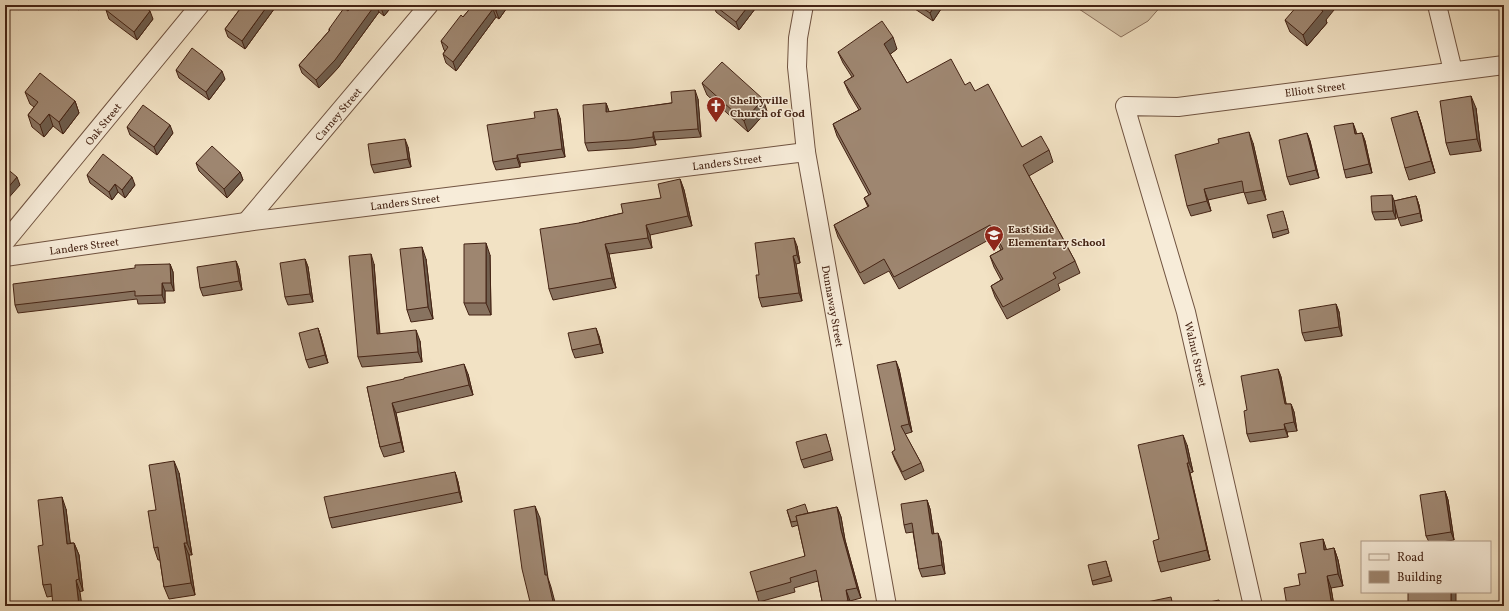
<svg xmlns="http://www.w3.org/2000/svg" width="1509" height="611" font-family="Vollkorn,serif">
	<rect width="100%" height="100%" fill="#f2e2c4"/>
	<filter id="stains"><feTurbulence type="fractalNoise" baseFrequency=".005" numOctaves="4"/><feColorMatrix values="0 0 0 0 .2 0 0 0 0 .09 0 0 0 0 .02 0 0 0 .5 -.17"/></filter>
	<radialGradient id="worn" r=".72"><stop offset=".6" stop-color="#630" stop-opacity="0"/><stop offset="1" stop-color="#630" stop-opacity=".3"/></radialGradient>
	<polygon fill="#d4c2a6" stroke="#8c725d" points="1073,5 1162,5 1148,21 1121,37"/>
	<g fill="none" stroke-linecap="round" stroke-linejoin="round">
		<g stroke="#705340" stroke-width="20">
			<g id="minor">
				<polyline points="804,5 798,38 797,67 806,152 887,606"/>
				<polyline points="1437,5 1453,71"/>
				<polyline points="246,222 429,5"/>
				<polyline points="5,242 200,5"/>
				<polyline points="5,257 246,222 806,152"/>
				<polyline points="1253,606 1186,312 1125,106 1178,107 1504,65"/>
			</g>
		</g>
		<use href="#minor" stroke="#f7ecd9" stroke-width="18"/>
	</g>
	<g fill="#887360" stroke="#442314">
		<polygon points="72,5 83,5 79,10"/>
		<polygon points="243,5 277,5 245,49 228,37 225,29"/>
		<polygon points="352,5 393,5 384,16 379,12 338,68 319,88 302,73 299,65 329,31 329,29 348,11"/>
		<polygon points="473,5 509,5 499,19 496,17 456,71 446,63 443,54 445,51 444,50 441,41 463,17"/>
		<polygon points="714,5 758,5 739,30 716,12"/>
		<polygon points="909,5 943,5 943,6 933,21"/>
		<polygon points="106,10 153,19 137,40 109,19"/>
		<polygon points="1285,20 1326,20 1327,23 1307,46 1290,32"/>
		<polygon points="897,49 890,54 907,83 965,85 975,91 1022,147 1049,150 1053,162 1029,176 1075,261 1080,273 1058,284 1060,290 1007,319 995,297 991,286 1001,280 994,267 990,256 1001,250 994,237 899,289 889,271 864,284 838,237 834,225 868,207 864,198 869,195 837,136 833,124 859,110 849,93 844,82 852,77 843,63 838,52"/>
		<polygon points="176,70 225,79 209,100 179,78"/>
		<polygon points="702,83 767,111 748,132 707,95"/>
		<polygon points="25,92 75,101 79,113 63,134 53,126 44,137 32,127 28,115 34,107 30,104"/>
		<polygon points="698,99 701,137 655,140 656,145 633,148 588,151 585,143 606,103 609,112"/>
		<polygon points="1476,108 1481,151 1450,155 1446,143"/>
		<polygon points="1417,111 1421,123 1435,173 1409,180 1405,168"/>
		<polygon points="560,118 565,157 520,163 520,167 496,170 493,162"/>
		<polygon points="1353,123 1356,134 1362,133 1365,141 1372,173 1346,178 1344,170"/>
		<polygon points="127,127 173,133 157,155 130,135"/>
		<polygon points="1307,133 1310,141 1319,178 1290,185 1287,177"/>
		<polygon points="1253,143 1266,200 1248,204 1244,192 1208,200 1211,211 1191,216 1187,206"/>
		<polygon points="408,147 411,167 374,173 371,165"/>
		<polygon points="196,163 240,172 243,180 227,198 199,171"/>
		<polygon points="87,175 135,185 125,198 118,192 112,200 90,183"/>
		<polygon points="680,179 684,190 692,226 650,235 652,248 609,254 616,288 553,300 549,289 579,223 623,213 661,198"/>
		<polygon points="1416,196 1419,205 1422,221 1401,226 1398,218 1395,206 1396,219 1375,220 1372,212 1394,201"/>
		<polygon points="1284,215 1289,233 1273,238 1272,233"/>
		<polygon points="797,246 800,263 796,264 802,301 762,307 759,298 759,275"/>
		<polygon points="490,255 491,315 469,315 464,303"/>
		<polygon points="305,259 308,267 313,302 288,305 285,297"/>
		<polygon points="426,259 433,319 411,322 407,310"/>
		<polygon points="236,261 239,269 242,290 203,296 200,288"/>
		<polygon points="170,264 173,272 174,291 165,291 165,303 138,304 137,299 18,313 15,305"/>
		<polygon points="374,264 380,334 420,341 422,362 362,367 358,357"/>
		<polygon points="1336,304 1339,312 1342,336 1305,341 1302,333"/>
		<polygon points="318,328 321,337 328,363 309,368 306,360"/>
		<polygon points="599,336 603,353 575,358 572,350"/>
		<polygon points="899,369 912,432 905,434 921,463 924,471 905,480 895,460 892,452 895,450"/>
		<polygon points="1278,369 1281,377 1286,404 1291,404 1294,412 1297,431 1287,432 1288,437 1250,442 1247,434 1247,410"/>
		<polygon points="468,374 473,395 396,413 404,452 384,457 380,447 367,387"/>
		<polygon points="826,434 833,460 804,468 801,460"/>
		<polygon points="1187,445 1193,472 1190,473 1210,560 1161,572 1158,562 1159,539"/>
		<polygon points="455,472 458,482 462,502 332,528 329,518"/>
		<polygon points="179,473 192,555 189,555 195,595 169,599 164,587 160,560 158,560 154,548 156,510"/>
		<polygon points="1445,491 1448,500 1454,540 1442,542 1429,542 1426,536"/>
		<polygon points="927,500 930,509 934,534 941,541 945,574 922,577 919,569 913,532 906,533 904,525"/>
		<polygon points="837,507 841,517 845,540 861,598 850,601 851,606 823,606 818,581 794,588 795,592 759,602 756,592 805,556 798,525 792,527 787,510 808,513"/>
		<polygon points="66,509 70,543 74,543 79,555 83,591 47,597 43,585 43,545"/>
		<polygon points="1323,539 1326,550 1334,548 1338,560 1343,586 1331,588 1334,606 1287,606 1300,585"/>
		<polygon points="1106,561 1112,581 1093,585 1092,581"/>
	</g>
	<g fill="#6f5e4e" stroke="#442314">
		<polygon points="77,5 83,5 79,10"/>
		<polygon points="268,5 277,5 245,49 242,41"/>
		<polygon points="375,5 376,5 379,12 338,68 319,88 316,80"/>
		<polygon points="384,5 393,5 384,16 381,8"/>
		<polygon points="500,5 509,5 499,19 496,11"/>
		<polygon points="749,5 758,5 739,30 736,22"/>
		<polygon points="935,5 943,5 943,6 933,21 930,13"/>
		<polygon points="1324,5 1338,5 1326,20 1327,23 1307,46 1303,35"/>
		<polygon points="493,9 496,17 456,71 453,62"/>
		<polygon points="150,11 153,19 137,40 134,32"/>
		<polygon points="893,37 897,49 888,56 884,44"/>
		<polygon points="222,71 225,79 209,100 206,92"/>
		<polygon points="695,90 698,99 701,137 698,129"/>
		<polygon points="1471,96 1476,108 1481,151 1477,139"/>
		<polygon points="763,99 767,111 748,132 744,121"/>
		<polygon points="75,101 79,113 63,134 59,122"/>
		<polygon points="606,103 609,111 609,120 606,112"/>
		<polygon points="557,109 560,118 565,157 562,149"/>
		<polygon points="1417,111 1421,123 1435,173 1431,161"/>
		<polygon points="49,114 53,126 44,137 40,125"/>
		<polygon points="1353,123 1356,131 1358,142 1355,134"/>
		<polygon points="170,125 173,133 157,155 154,147"/>
		<polygon points="653,132 655,140 656,145 653,137"/>
		<polygon points="1249,132 1253,143 1266,200 1262,190"/>
		<polygon points="1307,133 1310,141 1319,178 1316,170"/>
		<polygon points="1362,133 1365,141 1372,173 1369,164"/>
		<polygon points="405,139 408,147 411,167 408,159"/>
		<polygon points="517,155 520,163 520,167 517,158"/>
		<polygon points="240,172 243,180 227,198 224,189"/>
		<polygon points="17,177 20,185 5,202 5,191"/>
		<polygon points="132,177 135,185 125,198 122,190"/>
		<polygon points="680,179 684,190 692,226 688,216"/>
		<polygon points="115,184 118,192 112,200 109,192"/>
		<polygon points="1204,189 1208,200 1211,211 1207,201"/>
		<polygon points="1392,195 1395,203 1396,219 1393,211"/>
		<polygon points="1416,196 1419,205 1422,221 1420,213"/>
		<polygon points="646,225 650,235 652,248 648,238"/>
		<polygon points="794,238 797,246 800,263 797,255"/>
		<polygon points="486,243 490,255 491,315 486,303"/>
		<polygon points="605,244 609,254 616,288 612,278"/>
		<polygon points="422,247 426,259 433,319 428,307"/>
		<polygon points="371,254 374,264 380,344 377,334"/>
		<polygon points="793,256 796,264 802,301 799,293"/>
		<polygon points="305,259 308,267 313,302 310,294"/>
		<polygon points="236,261 239,269 242,290 239,281"/>
		<polygon points="170,264 173,272 174,291 171,283"/>
		<polygon points="162,283 165,291 165,303 162,295"/>
		<polygon points="1336,304 1339,312 1342,336 1339,327"/>
		<polygon points="318,328 321,337 328,363 325,355"/>
		<polygon points="596,328 599,336 603,353 600,344"/>
		<polygon points="416,330 420,341 422,362 418,352"/>
		<polygon points="896,361 899,369 912,432 909,424"/>
		<polygon points="464,364 468,374 473,395 469,385"/>
		<polygon points="1278,369 1281,377 1288,413 1285,404"/>
		<polygon points="392,403 396,413 404,452 401,442"/>
		<polygon points="1291,404 1294,412 1297,431 1294,422"/>
		<polygon points="1284,424 1287,432 1288,437 1285,429"/>
		<polygon points="1183,435 1187,445 1193,472 1189,463"/>
		<polygon points="174,461 179,473 192,555 187,543"/>
		<polygon points="1187,463 1190,473 1210,560 1207,550"/>
		<polygon points="455,472 458,482 462,502 459,492"/>
		<polygon points="1445,491 1448,500 1454,540 1451,532"/>
		<polygon points="62,497 66,509 72,556 67,544"/>
		<polygon points="927,500 930,509 935,542 932,534"/>
		<polygon points="535,506 540,518 548,578 551,587 556,606 554,606 545,575"/>
		<polygon points="837,507 841,517 845,540 861,598 857,588 841,530"/>
		<polygon points="938,533 941,541 945,574 942,565"/>
		<polygon points="1323,539 1327,551 1324,550"/>
		<polygon points="74,543 79,555 83,591 79,579"/>
		<polygon points="184,543 189,555 195,595 191,583"/>
		<polygon points="1334,548 1338,560 1343,586 1338,574"/>
		<polygon points="1327,576 1331,588 1334,606 1332,606"/>
		<polygon points="76,580 80,592 82,606 79,606"/>
		<polygon points="846,590 850,601 851,606 850,606 848,601"/>
		<rect x="1451" y="592" width="5" height="14"/>
	</g>
	<g fill="#9e8670" stroke="#442314">
		<polygon points="110,5 142,5 150,11 134,32 106,10"/>
		<polygon points="243,5 268,5 242,41 225,29"/>
		<polygon points="352,5 375,5 335,60 316,80 299,65 330,30 329,29 344,8 348,11"/>
		<polygon points="377,5 384,5 381,8"/>
		<polygon points="473,5 500,5 496,11 493,9 453,62 443,54 448,47 441,41 461,15 463,17"/>
		<polygon points="714,5 749,5 736,22"/>
		<polygon points="918,5 935,5 930,13"/>
		<polygon points="1298,5 1324,5 1320,9 1323,11 1303,35 1285,20"/>
		<polygon points="882,21 893,37 884,44 907,83 951,59 965,85 970,82 975,91 988,84 1022,147 1041,136 1049,150 1023,165 1075,261 1053,273 1056,278 1003,307 991,286 1003,279 990,256 1003,249 990,225 894,277 884,259 860,273 834,225 869,206 864,198 871,194 833,124 861,109 844,82 854,76 838,52"/>
		<polygon points="192,48 222,71 206,92 176,70"/>
		<polygon points="722,62 763,99 744,121 702,83"/>
		<polygon points="40,73 75,101 59,122 49,114 40,125 28,115 38,102 25,92"/>
		<polygon points="695,90 698,129 653,132 653,137 630,140 585,143 583,105 606,103 606,112 672,103 671,92"/>
		<polygon points="1471,96 1477,139 1446,143 1440,101"/>
		<polygon points="143,105 170,125 154,147 127,127"/>
		<polygon points="557,109 562,149 517,155 517,158 493,162 487,125 535,118 534,112"/>
		<polygon points="1417,111 1431,161 1405,168 1391,118"/>
		<polygon points="1353,123 1355,134 1362,133 1369,164 1344,170 1334,126"/>
		<polygon points="1249,132 1262,190 1244,193 1242,181 1204,189 1207,201 1187,206 1175,155 1219,143 1218,139"/>
		<polygon points="1307,133 1316,170 1287,177 1279,140"/>
		<polygon points="405,139 408,159 371,165 368,144"/>
		<polygon points="212,146 240,172 224,189 196,163"/>
		<polygon points="103,154 132,177 122,190 115,184 109,192 87,175"/>
		<polygon points="5,167 17,177 5,191"/>
		<polygon points="680,179 688,216 646,225 648,238 605,244 612,278 549,289 540,229 579,223 623,213 621,204 661,198 658,184"/>
		<polygon points="1392,195 1393,211 1372,212 1371,196"/>
		<polygon points="1416,196 1420,213 1398,218 1394,201"/>
		<polygon points="1283,211 1288,229 1272,233 1267,215"/>
		<polygon points="794,238 797,255 793,256 799,293 759,298 756,275 759,275 755,243"/>
		<polygon points="486,243 486,303 464,303 464,244"/>
		<polygon points="422,247 428,307 407,310 400,249"/>
		<polygon points="371,254 377,334 416,330 418,352 358,357 349,256"/>
		<polygon points="305,259 310,294 285,297 280,263"/>
		<polygon points="236,261 239,281 200,288 197,267"/>
		<polygon points="170,264 171,283 162,283 162,295 135,296 135,291 15,305 13,284 135,268 135,265"/>
		<polygon points="1336,304 1339,327 1302,333 1299,310"/>
		<polygon points="318,328 325,355 306,360 299,333"/>
		<polygon points="596,328 600,344 572,350 568,333"/>
		<polygon points="896,361 909,424 901,426 921,463 902,472 892,452 895,450 877,365"/>
		<polygon points="464,364 469,385 392,403 401,442 380,447 367,387 404,379 404,378"/>
		<polygon points="1278,369 1285,404 1291,404 1294,422 1284,424 1285,429 1247,434 1244,411 1247,410 1241,376"/>
		<polygon points="826,434 831,451 801,460 796,442"/>
		<polygon points="1183,435 1189,463 1187,463 1207,550 1158,562 1153,541 1159,539 1138,445"/>
		<polygon points="174,461 187,543 184,543 191,583 164,587 158,547 154,548 148,511 156,510 149,465"/>
		<polygon points="455,472 459,492 329,518 324,497"/>
		<polygon points="1445,491 1451,532 1426,536 1420,495"/>
		<polygon points="62,497 67,544 74,543 79,579 76,580 79,606 53,606 51,584 43,585 38,546 43,545 38,500"/>
		<polygon points="927,500 932,534 938,533 942,565 919,569 912,523 904,525 901,504"/>
		<polygon points="805,504 808,513 796,516 797,521 791,522 787,510"/>
		<polygon points="535,506 545,575 547,575 554,606 531,606 522,569 514,510"/>
		<polygon points="837,507 841,530 857,588 846,590 848,601 823,606 816,570 790,578 791,582 756,592 750,572 805,556 796,516"/>
		<polygon points="1323,539 1324,550 1334,548 1338,574 1327,576 1332,606 1287,606 1284,588 1300,585 1298,574 1306,573 1300,543"/>
		<polygon points="1106,561 1110,576 1092,581 1088,565"/>
		<rect x="1408" y="592" width="43" height="14"/>
		<polygon points="1171,597 1173,606 1147,606 1147,602"/>
		<polygon points="1219,600 1221,606 1190,606"/>
	</g>
	<defs>
		<g id="church-pin" transform="scale(1)"><path d="M0 17L-7.5 6A9.5 9.5 0 1 1 7.5 6Z" fill="#8f2418" stroke="#f7ecd9"/><path d="M-1.2-6h2.4v3.5h3.3v2.4h-3.3V6h-2.4V-.1h-3.3v-2.4h3.3Z" fill="#fff"/></g>
		<g id="school-pin" transform="scale(1)"><path d="M0 17L-7.5 6A9.5 9.5 0 1 1 7.5 6Z" fill="#8f2418" stroke="#f7ecd9"/><path d="M0-5L7-2L0 1L-7-2ZM-4 1L0 2.5L4 1V4Q0 6-4 4Z" fill="#fff"/></g>
	</defs>
	<g fill-rule="evenodd">
		<use href="#church-pin" x="716" y="106"/>
		<use href="#school-pin" x="994" y="235"/>
	</g>
	<g text-anchor="middle" stroke-width="3" stroke-linejoin="round" paint-order="stroke">
		<g font-size="11" fill="#442314" stroke="#f7ecd9">
			<text transform="translate(1315 89) rotate(-7)" y="4">Elliott Street</text>
			<text transform="translate(338 114) rotate(-50)" y="4">Carney Street</text>
			<text transform="translate(103 124) rotate(-51)" y="4">Oak Street</text>
			<text transform="translate(727 162) rotate(-7)" y="4">Landers Street</text>
			<text transform="translate(405 202) rotate(-7)" y="4">Landers Street</text>
			<text transform="translate(84 246) rotate(-8)" y="4">Landers Street</text>
			<text transform="translate(833 306) rotate(80)" y="4">Dunnaway Street</text>
			<text transform="translate(1196 354) rotate(77)" y="4">Walnut Street</text>
		</g>
		<g font-size="11" font-weight="bold" fill="#442314" stroke="#f7ecd9" text-anchor="start">
			<text x="730" y="104">Shelbyville<tspan x="730" dy="13">Church of God</tspan></text>
			<text x="1008" y="233">East Side<tspan x="1008" dy="13">Elementary School</tspan></text>
		</g>
	</g>
	<rect width="1509" height="611" fill="none" stroke="#f2e2c4" stroke-width="20"/>
	<rect x="6" y="6" width="1497" height="599" fill="none" stroke="#442314" stroke-width="2"/>
	<rect x="10" y="10" width="1489" height="591" fill="none" stroke="#442314"/>
	<rect x="1361" y="541" width="130" height="52" fill="#f7ecd9" stroke="#af9c8a"/>
	<rect x="1369" y="554" width="20" height="6" fill="#f7ecd9" stroke="#af9c8a"/>
	<text x="1397" y="561" font-size="12" fill="#442314">Road</text>
	<rect x="1369" y="571" width="20" height="12" fill="#9e8670" stroke="#af9c8a"/>
	<text x="1397" y="581" font-size="12" fill="#442314">Building</text>
	<rect width="100%" height="100%" filter="url(#stains)"/>
	<rect width="100%" height="100%" fill="url(#worn)"/>
</svg>
